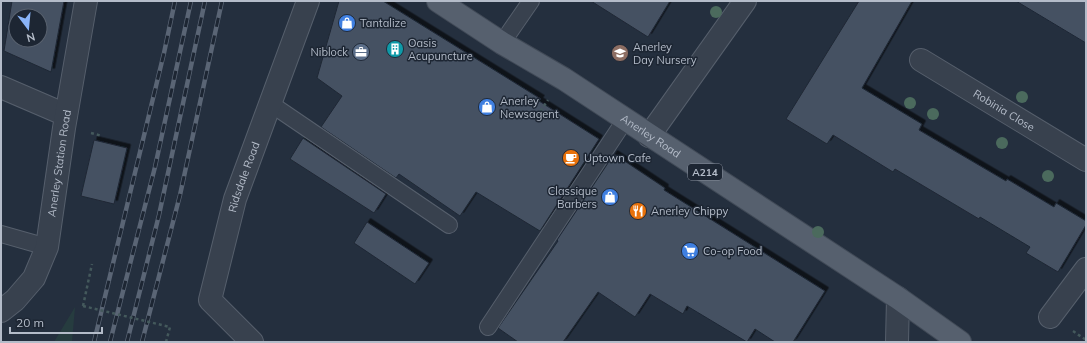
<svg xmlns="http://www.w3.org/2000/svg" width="1087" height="343" font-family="Mulish,sans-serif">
	<defs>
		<filter id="shadow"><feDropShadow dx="3.5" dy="-3.5" stdDeviation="0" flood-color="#0009"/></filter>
	</defs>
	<rect width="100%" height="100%" fill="#242f3e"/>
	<polygon fill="#263c3f" points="75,307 72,342 54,342"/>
	<g fill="#455162" stroke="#1f2835" fill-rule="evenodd" filter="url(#shadow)">
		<path d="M12,1H64L51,72L4,51ZM16,16H40V40H16Z"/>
		<polygon points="339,1 383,1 541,99 539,101 599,139 540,231 476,192 460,216 399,174 396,178 321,127 342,96 317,78"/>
		<polygon points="591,1 670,1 648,37"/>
		<polygon points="859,1 912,1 862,88 922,124 919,130 1006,181 1007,179 1054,207 1056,203 1086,221 1086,225 1058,272 1026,253 1030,247 980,217 979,219 895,169 893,172 833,135 827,144 786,119"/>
		<polygon points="1016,1 1086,1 1086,43"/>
		<polygon points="303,138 386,194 374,213 290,159"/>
		<polygon points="94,140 127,148 114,204 81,196"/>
		<polygon points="614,154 665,188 664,190 825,291 793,342 775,342 755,329 747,342 687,306 683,314 650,294 635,317 598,292 563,342 518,342 498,328 558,241 557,240"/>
		<polygon points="367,222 429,263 415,284 354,243"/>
	</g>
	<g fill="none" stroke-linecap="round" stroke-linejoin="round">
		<g stroke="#565f6c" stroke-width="18">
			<g id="service">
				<polyline points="502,43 531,1"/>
				<polyline points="271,104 449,225"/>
				<polyline points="1,234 47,247"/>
				<polyline points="488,327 625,120"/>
			</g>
		</g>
		<g stroke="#565f6c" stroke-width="24">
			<g id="minor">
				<path id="s1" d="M921,60L1086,160"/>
				<polyline points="1,87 66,115"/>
				<polyline points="649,136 745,1"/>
				<polyline points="1050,317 1086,269"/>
				<path id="s2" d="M252,342L210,300L235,199L308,1"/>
				<polyline points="897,342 898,298"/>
			</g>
		</g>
		<g stroke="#565f6c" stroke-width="24">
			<g id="tertiary">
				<path id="s3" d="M1,311L15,300L34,278L47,247L64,128L86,1"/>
			</g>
		</g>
		<g stroke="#414a57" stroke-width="24">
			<g id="primary">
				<path id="s4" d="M438,1L502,43L564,79L898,298L960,342"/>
			</g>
		</g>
		<g stroke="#44595c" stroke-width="2.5" stroke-dasharray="3 3" stroke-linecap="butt">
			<polyline points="542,119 537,116 548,100"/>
			<polyline points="91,133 102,136"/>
			<polyline points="83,306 92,264"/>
			<polyline points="1073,331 1086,340"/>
			<polyline points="166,342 170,327"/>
		</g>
		<use href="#service" stroke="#38414e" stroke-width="16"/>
		<use href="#minor" stroke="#38414e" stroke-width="22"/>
		<use href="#tertiary" stroke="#38414e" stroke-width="22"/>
		<use href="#primary" stroke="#56606e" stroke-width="22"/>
		<g stroke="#5a6575" stroke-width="4.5">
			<g id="rail">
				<polyline points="94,342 164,53 175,1"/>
				<polyline points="110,342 155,167 191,1"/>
				<polyline points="127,342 159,215 205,1"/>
				<polyline points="142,342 180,195 222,1"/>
			</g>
		</g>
		<use href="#rail" stroke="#1d2633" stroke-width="3" stroke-dasharray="9" stroke-linecap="butt"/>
		<polyline stroke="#44595c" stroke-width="2.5" stroke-dasharray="3 3" stroke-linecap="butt" points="83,306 170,327"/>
	</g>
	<g fill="#4b6a5d">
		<circle cx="716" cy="12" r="6"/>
		<circle cx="1022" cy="97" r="6"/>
		<circle cx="910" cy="103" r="6"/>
		<circle cx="933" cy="114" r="6"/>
		<circle cx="1002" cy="143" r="6"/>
		<circle cx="1048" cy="176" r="6"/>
		<circle cx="818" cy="232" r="6"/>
	</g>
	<defs>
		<g id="shop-disc" transform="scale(0.9)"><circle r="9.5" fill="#3f7fe0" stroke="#1d2633"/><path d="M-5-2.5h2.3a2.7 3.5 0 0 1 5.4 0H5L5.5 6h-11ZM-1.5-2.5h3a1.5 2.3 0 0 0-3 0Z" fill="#fff"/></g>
		<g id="building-disc" transform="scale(0.9)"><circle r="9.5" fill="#0f9aa8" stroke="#1d2633"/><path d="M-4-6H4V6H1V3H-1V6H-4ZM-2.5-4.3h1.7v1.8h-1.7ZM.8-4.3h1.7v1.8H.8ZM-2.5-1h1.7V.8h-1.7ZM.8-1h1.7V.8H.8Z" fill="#fff"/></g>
		<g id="office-disc" transform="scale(0.9)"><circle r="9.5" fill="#5c6f8a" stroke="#1d2633"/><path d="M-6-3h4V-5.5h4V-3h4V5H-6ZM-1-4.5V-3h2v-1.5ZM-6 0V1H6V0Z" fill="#fff"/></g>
		<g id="school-disc" transform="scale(0.9)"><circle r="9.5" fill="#8d6e63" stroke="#1d2633"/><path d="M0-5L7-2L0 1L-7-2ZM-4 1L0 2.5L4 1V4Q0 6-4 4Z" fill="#fff"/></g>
		<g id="cafe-disc" transform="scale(0.9)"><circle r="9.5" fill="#e8710a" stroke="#1d2633"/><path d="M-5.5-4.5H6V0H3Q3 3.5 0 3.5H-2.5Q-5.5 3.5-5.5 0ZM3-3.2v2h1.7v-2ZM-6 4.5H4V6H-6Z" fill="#fff"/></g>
		<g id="restaurant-disc" transform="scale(0.9)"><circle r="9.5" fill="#e8710a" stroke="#1d2633"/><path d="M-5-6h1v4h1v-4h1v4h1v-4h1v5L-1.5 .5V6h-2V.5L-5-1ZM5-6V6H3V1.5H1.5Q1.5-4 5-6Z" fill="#fff"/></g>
		<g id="supermarket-disc" transform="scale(0.9)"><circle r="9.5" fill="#3f7fe0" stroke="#1d2633"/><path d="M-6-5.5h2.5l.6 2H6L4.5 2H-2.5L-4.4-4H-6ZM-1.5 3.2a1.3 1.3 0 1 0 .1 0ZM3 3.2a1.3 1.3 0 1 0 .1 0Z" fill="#fff"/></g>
	</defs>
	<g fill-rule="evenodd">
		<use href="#shop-disc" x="347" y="23"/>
		<use href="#building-disc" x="395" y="49"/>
		<use href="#office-disc" x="361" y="52"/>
		<use href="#school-disc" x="620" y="53"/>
		<use href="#shop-disc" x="487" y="107"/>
		<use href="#cafe-disc" x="571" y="158"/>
		<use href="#shop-disc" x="610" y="197"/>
		<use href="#restaurant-disc" x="638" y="211"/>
		<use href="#supermarket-disc" x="690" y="251"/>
	</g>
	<g text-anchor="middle" stroke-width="3" stroke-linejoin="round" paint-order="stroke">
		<rect fill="#1d2633" stroke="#878f9c" stroke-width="1" x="688" y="164" width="34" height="16" rx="3"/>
		<g font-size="10" font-weight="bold" fill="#b4bcc9">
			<text x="705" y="176">A214</text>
		</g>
		<g font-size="11" fill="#b4bcc9" stroke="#1d2633" text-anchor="start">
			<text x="360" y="27">Tantalize</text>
			<text x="408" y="47">Oasis<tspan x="408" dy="13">Acupuncture</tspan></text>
			<text x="633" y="51">Anerley<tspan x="633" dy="13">Day Nursery</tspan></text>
			<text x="348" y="56" text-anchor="end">Niblock</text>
			<text x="500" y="105">Anerley<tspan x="500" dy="13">Newsagent</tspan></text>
			<text x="584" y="162">Uptown Cafe</text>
			<text x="597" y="195" text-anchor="end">Classique<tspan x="597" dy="13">Barbers</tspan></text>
			<text x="651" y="215">Anerley Chippy</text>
			<text x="703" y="255">Co-op Food</text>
		</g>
		<g font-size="11" fill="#b4bcc9" stroke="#1d2633">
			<text dy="4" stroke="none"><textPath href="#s1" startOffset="97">Robinia Close</textPath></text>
			<text dy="4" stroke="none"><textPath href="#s4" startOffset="252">Anerley Road</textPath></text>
			<text dy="4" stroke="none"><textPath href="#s3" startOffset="165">Anerley Station Road</textPath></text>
			<text dy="4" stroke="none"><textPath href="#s2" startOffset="187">Ridsdale Road</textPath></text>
		</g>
	</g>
	<rect width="1087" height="343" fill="none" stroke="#b4bcc9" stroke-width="4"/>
	<g transform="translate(28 28) rotate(164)"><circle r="19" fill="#1d2633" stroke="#59626f"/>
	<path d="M0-3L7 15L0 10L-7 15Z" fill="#8ab4f8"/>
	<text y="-6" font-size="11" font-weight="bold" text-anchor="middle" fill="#b4bcc9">N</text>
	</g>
	<path d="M10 327v6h92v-6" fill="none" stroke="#b4bcc9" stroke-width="2"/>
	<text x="16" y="327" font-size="12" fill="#b4bcc9" stroke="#1d2633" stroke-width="3" paint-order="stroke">20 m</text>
</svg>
